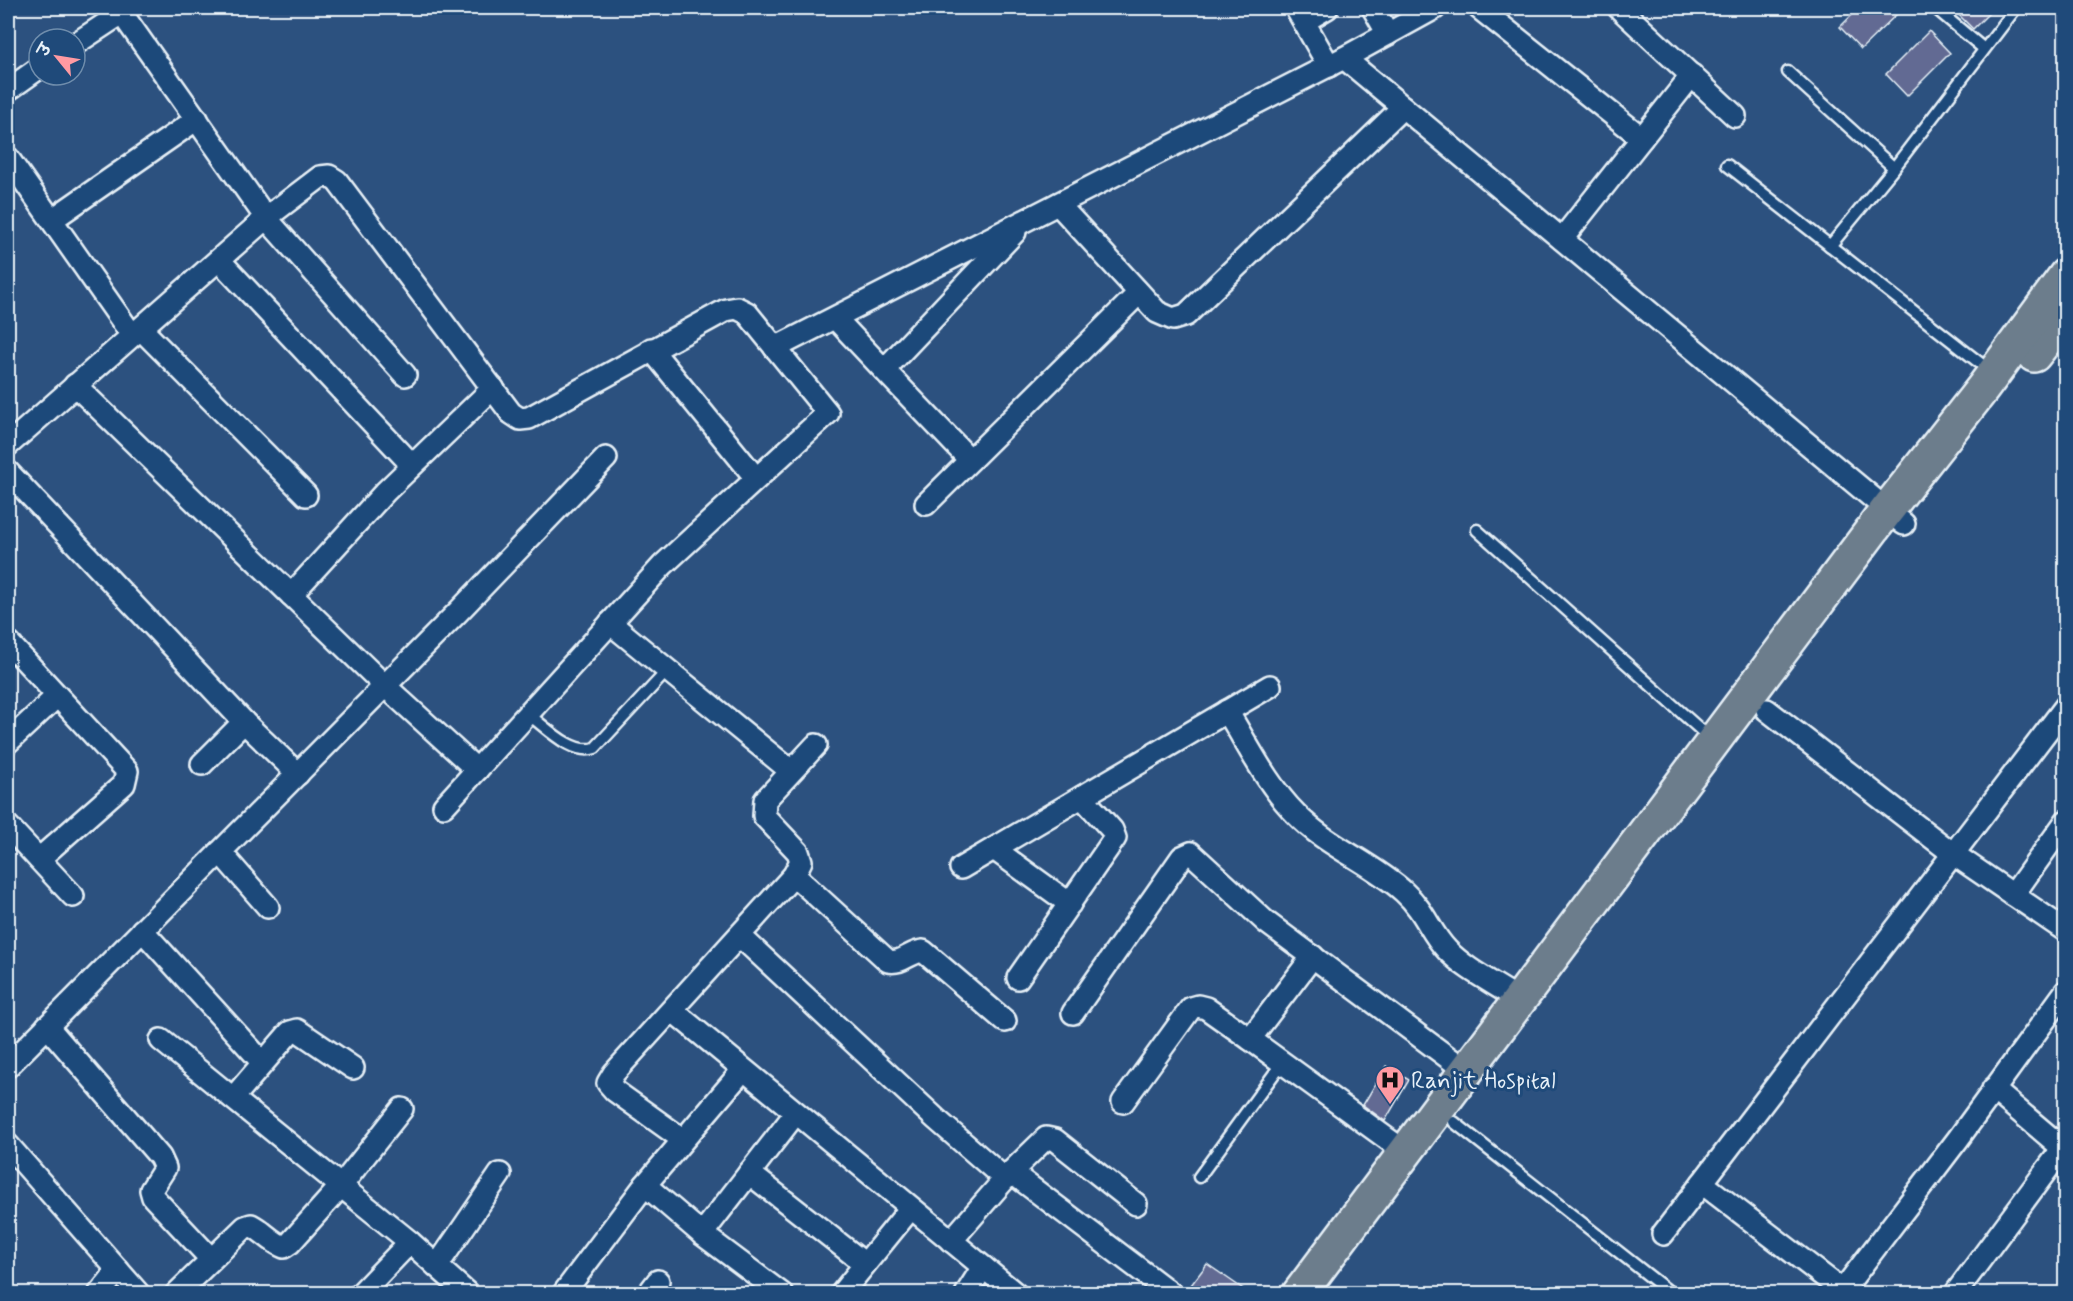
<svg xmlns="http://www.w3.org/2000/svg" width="2073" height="1301" font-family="Mynerve,'Playpen Sans Deva',sans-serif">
	<rect width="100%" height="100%" fill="#2c517f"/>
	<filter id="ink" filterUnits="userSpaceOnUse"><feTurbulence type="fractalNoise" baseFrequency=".0167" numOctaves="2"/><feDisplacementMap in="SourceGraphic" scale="12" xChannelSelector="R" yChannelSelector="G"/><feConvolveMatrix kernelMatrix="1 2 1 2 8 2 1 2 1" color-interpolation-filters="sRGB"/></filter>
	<g filter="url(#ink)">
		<g fill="#626b93" stroke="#e8f1f8" stroke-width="1.5">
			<polygon points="1859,8 1903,8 1861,49 1840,27"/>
			<polygon points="1952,8 1994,8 1973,29"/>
			<polygon points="1929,31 1950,53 1907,96 1886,74"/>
			<polygon points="1386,1066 1409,1080 1385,1121 1363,1105"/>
			<polygon points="1207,1264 1249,1293 1185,1293"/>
		</g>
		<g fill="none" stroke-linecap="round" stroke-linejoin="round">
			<g stroke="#e8f1f8" stroke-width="15">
				<g id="service">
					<polyline points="1935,8 1984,49"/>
					<polyline points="1788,72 1894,168"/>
					<polyline points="1727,165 1990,371"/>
					<polyline points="1830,246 1894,168 2016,8"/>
					<polyline points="1477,530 1712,740"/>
					<path d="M528,714C546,727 572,756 595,748L668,670"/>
					<polyline points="1454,1122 1672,1294"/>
					<polyline points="1199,1177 1282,1063"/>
					<polyline points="1325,1293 1326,1294"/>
				</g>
			</g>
			<g stroke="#e8f1f8" stroke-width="26">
				<g id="minor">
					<polyline points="118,8 266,218 405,375"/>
					<polyline points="1296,8 1329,66"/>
					<polyline points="1373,8 1388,34"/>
					<polyline points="1479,8 1642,138"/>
					<polyline points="1619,8 1735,116"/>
					<polyline points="1305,21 1327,8"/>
					<polyline points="75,44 122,13"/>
					<polyline points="1344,58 1904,524"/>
					<polyline points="8,90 39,68"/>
					<polyline points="8,158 132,335"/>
					<polyline points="1058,204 1157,312 1173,319 1186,315 1403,107"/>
					<polyline points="53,219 197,119"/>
					<polyline points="1562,239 1692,75"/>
					<polyline points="219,260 412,465"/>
					<polyline points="836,319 884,370"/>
					<polyline points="141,329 306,495"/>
					<polyline points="775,348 1344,58 1435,8"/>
					<polyline points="651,349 755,477"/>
					<polyline points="75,385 385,686 477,770"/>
					<polyline points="8,445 266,218 320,177 329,176 337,181 511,413 520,419 529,418 726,310 737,308 747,313 828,413 663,565 444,806"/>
					<polyline points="970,460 884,370 1015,232"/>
					<polyline points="8,472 244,722 298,774"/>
					<polyline points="926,504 1139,293"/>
					<polyline points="291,595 385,492 493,388"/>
					<polyline points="610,623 791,771"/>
					<polyline points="8,642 127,771 124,784 39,859"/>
					<polyline points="1767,710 1952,853 2066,931"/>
					<path d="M1227,711C1248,745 1267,785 1296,814C1326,846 1371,862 1404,892C1426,912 1429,931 1447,950C1466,970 1496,984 1519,1000"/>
					<polyline points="8,742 57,696"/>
					<polyline points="202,764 244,722"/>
					<polyline points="8,826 73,896"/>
					<polyline points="994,849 1070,904"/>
					<polyline points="220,852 268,907"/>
					<polyline points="961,868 1270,686"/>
					<path d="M794,875L888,961C903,964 909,952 923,951L1005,1021"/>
					<polyline points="2013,895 2066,821"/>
					<polyline points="142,930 263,1063"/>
					<polyline points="740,936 936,1119 1005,1179"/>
					<polyline points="1313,956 1250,1039 1404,1151"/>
					<polyline points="1018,978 1115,838 1112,830 1082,797"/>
					<polyline points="673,1011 1016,1294"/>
					<polyline points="1073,1013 1182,857 1191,853 1266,922 1465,1070"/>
					<polyline points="47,1026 160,1157 165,1168 151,1190 153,1197 211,1259"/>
					<polyline points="161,1040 410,1242 468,1294"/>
					<polyline points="8,1066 458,612 606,458"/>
					<polyline points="1993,1089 2066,1151"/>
					<polyline points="233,1098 290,1032 297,1030 353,1068"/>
					<polyline points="1123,1102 1191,1008 1198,1006 1206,1008 1250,1039"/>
					<polyline points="682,1139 615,1091 608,1083 614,1073 794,875 801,861 798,852 764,816 765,800 816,745"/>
					<polyline points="8,1145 139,1294"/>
					<polyline points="1011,1172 1172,1294"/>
					<polyline points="749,1173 865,1264"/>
					<polyline points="1702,1183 1847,1294"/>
					<polyline points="645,1185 702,1234 782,1294"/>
					<polyline points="702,1234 795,1114"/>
					<polyline points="1663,1234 2066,706"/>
					<polyline points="951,1241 1011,1172 1046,1138 1055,1140 1136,1204"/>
					<polyline points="437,1266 500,1174"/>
					<polyline points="1843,1290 1958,1139 2066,991"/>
					<polyline points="99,1294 118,1270"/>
					<path d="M176,1294L245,1227L251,1225C263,1231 271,1242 284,1247L290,1243L341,1186L402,1109"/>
					<polyline points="360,1294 410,1242"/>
					<polyline points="563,1294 645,1185 743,1070"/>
					<polyline points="648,1294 658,1281"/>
					<polyline points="841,1294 910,1209"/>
					<polyline points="966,1294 983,1267"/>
					<polyline points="1955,1294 2063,1148"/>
				</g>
			</g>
			<g stroke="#e8f1f8" stroke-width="38">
				<g id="trunk">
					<polyline points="2034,355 2066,314"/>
					<polyline points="1299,1294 1887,510 1983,388 2066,275"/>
				</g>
			</g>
			<use href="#service" stroke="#1f4a7a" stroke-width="10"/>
			<use href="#minor" stroke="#1f4a7a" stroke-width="21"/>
			<use href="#trunk" stroke="#6c7d8c" stroke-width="33"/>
		</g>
	</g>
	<defs>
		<g id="hospital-pin" transform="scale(1.5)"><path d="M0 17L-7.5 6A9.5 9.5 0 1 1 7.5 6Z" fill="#ff9aa2" stroke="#1f4a7a"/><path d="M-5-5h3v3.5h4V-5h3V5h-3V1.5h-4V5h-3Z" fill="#111"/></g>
	</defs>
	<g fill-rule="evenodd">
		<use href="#hospital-pin" x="1390" y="1080"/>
	</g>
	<g text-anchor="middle" stroke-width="6" stroke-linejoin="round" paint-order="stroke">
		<g font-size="24" fill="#e8f1f8" stroke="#1f4a7a" text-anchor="start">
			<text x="1411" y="1088">Ranjit Hospital</text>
		</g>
	</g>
	<rect width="2073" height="1301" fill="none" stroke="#1f4a7a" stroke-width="30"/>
	<rect x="15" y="15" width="2043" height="1271" fill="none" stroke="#e8f1f8" stroke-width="2" filter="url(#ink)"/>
	<g transform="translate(57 57) rotate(300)"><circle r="28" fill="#1f4a7a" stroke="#6f8dac" stroke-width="1.5"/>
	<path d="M0-4.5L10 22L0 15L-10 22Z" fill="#ff9aa2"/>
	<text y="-9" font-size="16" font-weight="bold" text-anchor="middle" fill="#e8f1f8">उ</text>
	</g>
</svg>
